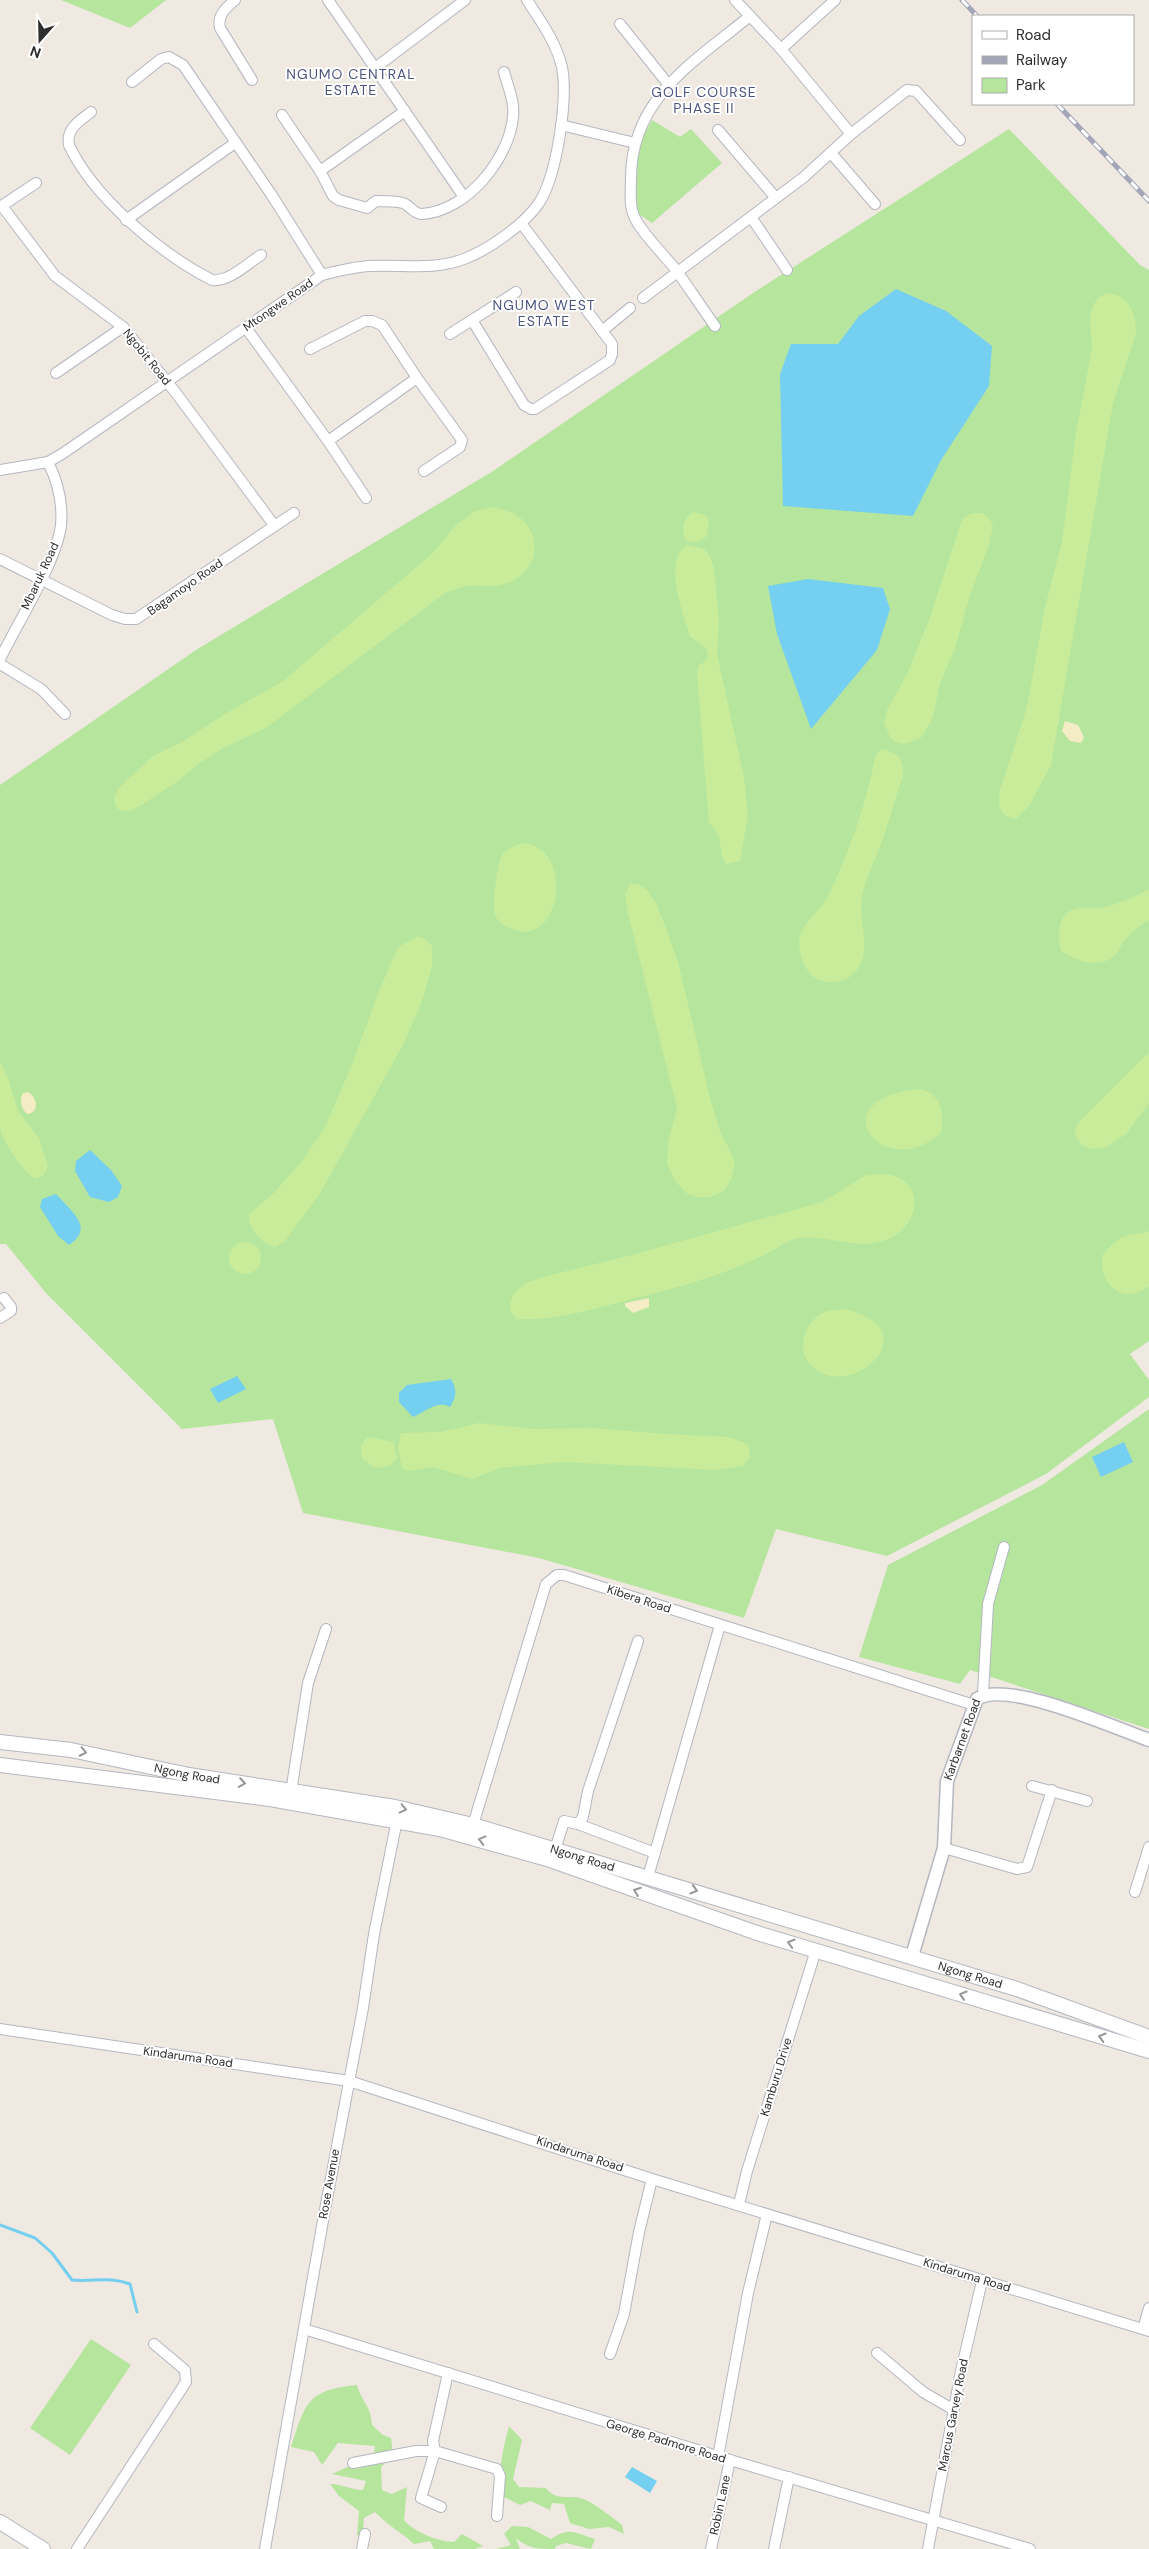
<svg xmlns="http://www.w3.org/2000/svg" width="1149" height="2549" font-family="'DM Sans',sans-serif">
	<rect width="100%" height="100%" fill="#efe9e1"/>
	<g fill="#b6e59e">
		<polygon points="61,0 166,0 130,28"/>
		<polygon points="652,120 680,137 691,129 722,163 652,223 633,210 633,154"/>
		<polygon points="1009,129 1140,265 1149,270 1149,1341 1130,1354 1149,1380 1149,1397 1046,1474 887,1556 776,1529 744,1618 539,1558 303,1513 273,1419 182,1429 46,1293 6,1244 0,1244 0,785 196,650 493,471 756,291"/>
		<polygon points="1149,1409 1149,1729 970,1670 960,1684 859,1657 888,1565 1042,1485"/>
		<polygon points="91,2339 131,2365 70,2455 30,2428"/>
		<path d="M357,2385C362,2403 371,2405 372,2425L383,2435L391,2438C393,2453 393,2458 381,2467L382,2490L392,2494L407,2487L404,2520C414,2532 439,2542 454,2542L462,2534L483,2546L475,2549H434L430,2541L414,2544C401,2532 387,2525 375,2512L364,2518L363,2533L357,2536L359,2511L339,2496L330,2484C343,2484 350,2490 363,2490L366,2481L332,2474L374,2455L375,2446L338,2443L322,2465L314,2452L291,2447C306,2403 306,2390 357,2385Z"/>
		<path d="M509,2426L522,2440L513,2479L519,2487L546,2488C557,2503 570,2493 586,2500C593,2503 615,2519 622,2525L624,2534L609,2527L589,2529L570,2523L564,2504L552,2503L550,2510L531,2501L520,2505L500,2495C498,2472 503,2448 509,2426Z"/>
		<path d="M512,2526L528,2527L551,2539C569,2526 575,2533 595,2539L591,2549L566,2543L556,2546L555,2549C538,2549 529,2549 516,2538L520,2549H496L511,2545L504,2534Z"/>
	</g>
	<g fill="#f3ecc5">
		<polygon points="1065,721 1078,725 1084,737 1081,743 1070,741 1062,731"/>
		<path d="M28,1092C36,1097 39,1107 32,1113L27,1114C21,1108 19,1101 23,1093Z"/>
		<polygon points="649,1298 649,1307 633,1313 625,1306 625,1303"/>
	</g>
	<g fill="#c9ec9a">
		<path d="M1107,293C1129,294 1136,314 1136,333L1113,403L1051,765L1029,806L1016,819C998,816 998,805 1000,790L1027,707L1045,607L1062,542L1076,433L1092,348L1090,319L1093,306L1098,298Z"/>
		<path d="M493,507C510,511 525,516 532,534C542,561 521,584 494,586C485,587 475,585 467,586C459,587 452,591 445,593L266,728L223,748L201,762L178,781L140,806L128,811L119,810L115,805L114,797L119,788L153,756L182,742L225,714L283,681L434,552L456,525L475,511Z"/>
		<path d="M693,512L706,515L709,521L706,537C699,542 695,544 686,540C680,529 683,519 693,512Z"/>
		<polygon points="972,513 982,513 989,518 993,525 989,545 969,598 955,649 940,683 933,717 922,737 905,744 895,742 890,737 884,722 887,710 907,674 929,620 962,520"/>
		<path d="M686,545L704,549L710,556L714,568L719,621L717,654L744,777L748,816L740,861L726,864L722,856L719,836L709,822L697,675L698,666L706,661L708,653L704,646L690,637C684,612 662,565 686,545Z"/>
		<path d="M885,749L899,756L903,767V775C895,799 889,823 880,847C874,863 865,880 862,896C858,920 871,947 859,967C847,987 815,988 805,966C800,956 797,943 801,933C807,918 821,910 828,896C849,853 866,805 875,757L880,750Z"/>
		<path d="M525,843C575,850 561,949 512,929C505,927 498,922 495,915C491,908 498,861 502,855C508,847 516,845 525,843Z"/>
		<polygon points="630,884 638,884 647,890 656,903 666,928 679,965 710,1098 720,1131 733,1157 735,1165 731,1180 723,1192 710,1197 696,1197 686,1193 676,1182 667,1164 668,1143 677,1108 628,913 625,896"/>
		<path d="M1149,889V920C1139,926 1129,934 1122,944C1120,948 1117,954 1113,957C1097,969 1075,960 1061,951C1057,934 1057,911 1079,908C1087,907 1094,909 1102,908C1117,904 1135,897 1149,889Z"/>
		<path d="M418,936L426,940L432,946V967L422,1001L403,1045L319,1195L285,1241L275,1247C262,1244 247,1227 249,1214L275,1192L302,1161L325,1127L351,1067L379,991L398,947Z"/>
		<polygon points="1149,1052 1149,1103 1126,1134 1104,1148 1093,1149 1082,1146 1074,1132 1078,1123"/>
		<path d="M0,1061L9,1081L18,1111L39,1138L48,1166L43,1176L35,1179C22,1170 4,1144 0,1128C0,1112 0,1079 0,1061Z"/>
		<path d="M919,1089C942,1094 944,1112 941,1133C884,1184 816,1100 919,1089Z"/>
		<path d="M885,1174C927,1179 921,1225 888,1239C857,1253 821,1230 791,1240C785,1242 780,1246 775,1249C763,1256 749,1262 737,1267C704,1281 670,1289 636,1298C597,1308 558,1321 517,1319L511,1312L510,1302L515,1292L524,1284L546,1276L624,1257L823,1202L866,1175Z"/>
		<path d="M1149,1231V1286C1123,1306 1100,1286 1102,1256C1109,1246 1120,1235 1134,1234C1140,1233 1143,1234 1149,1231Z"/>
		<circle cx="245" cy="1258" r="16"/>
		<path d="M844,1309C938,1330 841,1411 807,1360C797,1344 807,1319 825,1312C830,1310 838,1310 844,1309Z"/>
		<polygon points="479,1423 533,1429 594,1428 665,1434 728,1437 748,1444 750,1457 743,1466 716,1470 564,1462 500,1468 472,1479 433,1467 408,1471 402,1468 398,1447 401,1433 441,1432"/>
		<path d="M368,1437L394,1442L397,1459L390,1466L376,1468L362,1459C360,1449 360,1443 368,1437Z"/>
	</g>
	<g fill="#75cff0">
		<polygon points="896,289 946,311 992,346 989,386 941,460 913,516 783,506 780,374 791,344 838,344 859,316"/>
		<polygon points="808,579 883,588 890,609 877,650 811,729 777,634 768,586"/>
		<polygon points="90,1150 111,1170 122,1186 118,1197 109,1202 90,1197 75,1171 76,1161"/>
		<path d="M56,1194C70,1210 96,1228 69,1245L58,1236L40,1207L42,1199Z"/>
		<polygon points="237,1376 246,1389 218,1403 210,1389"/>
		<path d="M451,1379C457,1390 457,1396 450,1407C437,1400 426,1412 413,1417L399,1402V1393L407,1385Z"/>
		<polygon points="1124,1442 1133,1462 1101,1477 1092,1457"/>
		<polygon points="632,2467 657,2481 650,2493 625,2477"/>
	</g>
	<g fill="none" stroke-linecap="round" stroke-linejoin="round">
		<path stroke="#75cff0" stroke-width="3" d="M0,2225L35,2238L52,2253L72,2280C93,2282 110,2276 130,2284L137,2312"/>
		<g stroke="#b4b7c1" stroke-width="12">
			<g id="minor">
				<path d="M235,0C226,8 217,15 220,28L252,80"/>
				<polyline points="328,0 464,197"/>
				<polyline points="735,0 781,49 851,134"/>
				<polyline points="620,24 668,84"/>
				<polyline points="781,49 835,0"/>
				<polyline points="375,68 465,0"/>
				<polyline points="132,82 161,59 169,57 183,65 271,194 322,275"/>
				<path d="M91,112C79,121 66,129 69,145C93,197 161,254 212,280C229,282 247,264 261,255"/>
				<path d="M282,115L320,171L333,196L339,200L367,208L376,201C384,201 395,201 403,203C410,205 413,214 422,214C467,211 509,159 513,117C515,102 508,87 504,72"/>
				<polyline points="561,125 635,143"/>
				<polyline points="718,130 776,198"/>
				<polyline points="831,153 875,204"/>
				<polyline points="320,171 405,111"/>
				<polyline points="2,206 55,276 123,327 176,393 274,525"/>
				<polyline points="0,207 36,183"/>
				<polyline points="751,217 787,270"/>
				<polyline points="126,220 235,143"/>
				<polyline points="516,292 472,320 524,405 531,409 535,409 610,360 612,354 612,344 521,223"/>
				<polyline points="643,298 804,177 851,134 907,90 916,91 960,140"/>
				<path d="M715,326C702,308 689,288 676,270C665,256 639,230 634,216C629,205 631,190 631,178C631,98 695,61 750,16"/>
				<polyline points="246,328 328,441 366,498"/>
				<polyline points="602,331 630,308"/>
				<polyline points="450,334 472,320"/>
				<polyline points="310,349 365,321 372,321 382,325 417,378 462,440 460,447 424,471"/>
				<polyline points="56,373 123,327"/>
				<polyline points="328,441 417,378"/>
				<path d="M0,470L48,462L62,454L322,275C338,271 353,267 370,266C403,264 432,271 464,259C488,250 524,225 539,203C557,175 568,100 562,67C556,42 540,20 527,0"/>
				<polyline points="0,559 112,615 125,619 136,619 294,513"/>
				<path d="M0,659C17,624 57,561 61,525C63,502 58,482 48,462"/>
				<polyline points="0,664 41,689 65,714"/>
				<polyline points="0,1318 11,1311 11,1307 4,1298"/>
				<polyline points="983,1694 988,1604 1004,1547"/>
				<polyline points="1032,1786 1087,1801"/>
				<polyline points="291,1792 308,1683 326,1629"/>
				<polyline points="578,1824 655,1853"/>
				<polyline points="473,1825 546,1584 557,1575 564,1575 974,1705"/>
				<polyline points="944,1848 1017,1869 1027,1867 1052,1790"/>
				<polyline points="555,1850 564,1821 578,1824 583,1817 588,1791 638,1641"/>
				<polyline points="648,1877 720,1625"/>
				<polyline points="1135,1892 1149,1847"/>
				<polyline points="0,2029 349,2081 652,2179 1149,2331"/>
				<polyline points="739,2204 747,2171 816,1950"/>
				<polyline points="304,2329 730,2460 1030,2549"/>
				<polyline points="1143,2329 1149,2308"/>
				<polyline points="877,2353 923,2392 954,2410"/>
				<polyline points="610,2354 624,2314 639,2232 652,2179"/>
				<polyline points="448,2373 433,2441 435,2451 497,2469 500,2476 497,2516"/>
				<polyline points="718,2457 748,2293 767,2214"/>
				<polyline points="353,2463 416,2451 435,2451 421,2498 441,2507"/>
				<polyline points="77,2549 186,2382 185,2370 154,2344"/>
				<polyline points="265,2549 324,2215 363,2008 374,1934 397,1820"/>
				<polyline points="362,2549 365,2534"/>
				<polyline points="711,2549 730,2460"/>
				<polyline points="774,2549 789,2477"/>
				<polyline points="928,2549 961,2371 982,2281"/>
			</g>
		</g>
		<g stroke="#b4b7c1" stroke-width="15">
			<g id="tertiary">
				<path id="s1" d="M912,1956L944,1848L947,1781L977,1699C1006,1679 1115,1728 1149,1740"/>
			</g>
		</g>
		<g stroke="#b4b7c1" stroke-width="16">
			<g id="secondary">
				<path id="s2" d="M0,1742L71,1750L189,1775L395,1807L473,1825L1017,1989L1149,2037"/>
				<polyline points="0,1765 270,1799 440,1829 547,1859 757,1933 1149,2051"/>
				<polyline points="0,2522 43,2549"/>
			</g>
		</g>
		<use href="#minor" stroke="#fff" stroke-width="10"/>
		<use href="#tertiary" stroke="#fff" stroke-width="12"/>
		<use href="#secondary" stroke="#fff" stroke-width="14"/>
		<g stroke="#a3a6b8" stroke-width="5">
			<g id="rail">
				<polyline points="962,0 977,16"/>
				<polyline points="1057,104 1149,201"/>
			</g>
		</g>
		<use href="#rail" stroke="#fff" stroke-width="3" stroke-dasharray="9" stroke-linecap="butt"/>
	</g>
	<defs><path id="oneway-chevron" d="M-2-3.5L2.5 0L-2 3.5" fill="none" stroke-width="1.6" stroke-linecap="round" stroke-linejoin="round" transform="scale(1.25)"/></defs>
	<g stroke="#969696">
		<use href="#oneway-chevron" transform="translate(83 1752) rotate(12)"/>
		<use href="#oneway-chevron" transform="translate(242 1783) rotate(9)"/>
		<use href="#oneway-chevron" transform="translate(403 1809) rotate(13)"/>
		<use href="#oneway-chevron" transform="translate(482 1840) rotate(-165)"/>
		<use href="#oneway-chevron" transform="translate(694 1890) rotate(17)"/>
		<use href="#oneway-chevron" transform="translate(637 1891) rotate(-160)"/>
		<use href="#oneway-chevron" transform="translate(791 1943) rotate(-163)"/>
		<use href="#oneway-chevron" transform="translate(963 1995) rotate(-163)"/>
		<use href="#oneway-chevron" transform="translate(1102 2037) rotate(-164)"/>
	</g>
	<g text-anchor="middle" stroke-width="4" stroke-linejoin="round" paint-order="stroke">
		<g font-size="12" fill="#2e2e2e" stroke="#fff">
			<text transform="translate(278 305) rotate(-35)" y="4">Mtongwe Road</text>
			<text transform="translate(147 357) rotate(51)" y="4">Ngobit Road</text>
			<text transform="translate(40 576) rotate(-65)" y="4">Mbaruk Road</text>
			<text transform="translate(185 587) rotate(-35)" y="4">Bagamoyo Road</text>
			<text transform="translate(639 1599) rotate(18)" y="4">Kibera Road</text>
			<text dy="4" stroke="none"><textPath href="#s1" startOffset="224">Karbarnet Road</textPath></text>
			<text dy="4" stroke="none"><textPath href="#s2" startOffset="190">Ngong Road</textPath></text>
			<text dy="4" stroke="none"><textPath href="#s2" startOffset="595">Ngong Road</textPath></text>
			<text dy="4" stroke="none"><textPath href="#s2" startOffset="1000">Ngong Road</textPath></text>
			<text transform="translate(188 2057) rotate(8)" y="4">Kindaruma Road</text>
			<text transform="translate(776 2077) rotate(-73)" y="4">Kamburu Drive</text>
			<text transform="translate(580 2154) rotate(18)" y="4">Kindaruma Road</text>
			<text transform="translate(329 2184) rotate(-80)" y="4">Rose Avenue</text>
			<text transform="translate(967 2275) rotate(17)" y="4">Kindaruma Road</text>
			<text transform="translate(953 2415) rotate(-79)" y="4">Marcus Garvey Road</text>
			<text transform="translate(666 2441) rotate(17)" y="4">George Padmore Road</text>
			<text transform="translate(720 2505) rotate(-78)" y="4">Robin Lane</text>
		</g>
		<g font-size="14" letter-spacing="1" fill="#4d5680" stroke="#fff">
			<text x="351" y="79">NGUMO CENTRAL<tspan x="351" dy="16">ESTATE</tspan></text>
			<text x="704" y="97">GOLF COURSE<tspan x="704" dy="16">PHASE II</tspan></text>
			<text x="544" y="310">NGUMO WEST<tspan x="544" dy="16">ESTATE</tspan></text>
		</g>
	</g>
	<rect x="972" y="15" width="162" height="90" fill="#ffffff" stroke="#ababab"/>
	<rect x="982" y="31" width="25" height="8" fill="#ffffff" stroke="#ababab"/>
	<text x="1016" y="40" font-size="15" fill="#2e2e2e">Road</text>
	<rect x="982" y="56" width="25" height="8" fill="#a3a6b8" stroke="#ababab"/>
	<text x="1016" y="65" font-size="15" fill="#2e2e2e">Railway</text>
	<rect x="982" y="78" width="25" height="15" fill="#b6e59e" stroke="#ababab"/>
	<text x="1016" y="90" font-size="15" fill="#2e2e2e">Park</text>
	<g transform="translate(40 40) rotate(200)" stroke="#ffffff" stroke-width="4" paint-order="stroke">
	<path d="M0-4L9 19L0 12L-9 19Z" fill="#2e2e2e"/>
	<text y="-8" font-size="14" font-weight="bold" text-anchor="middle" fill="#2e2e2e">N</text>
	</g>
</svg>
